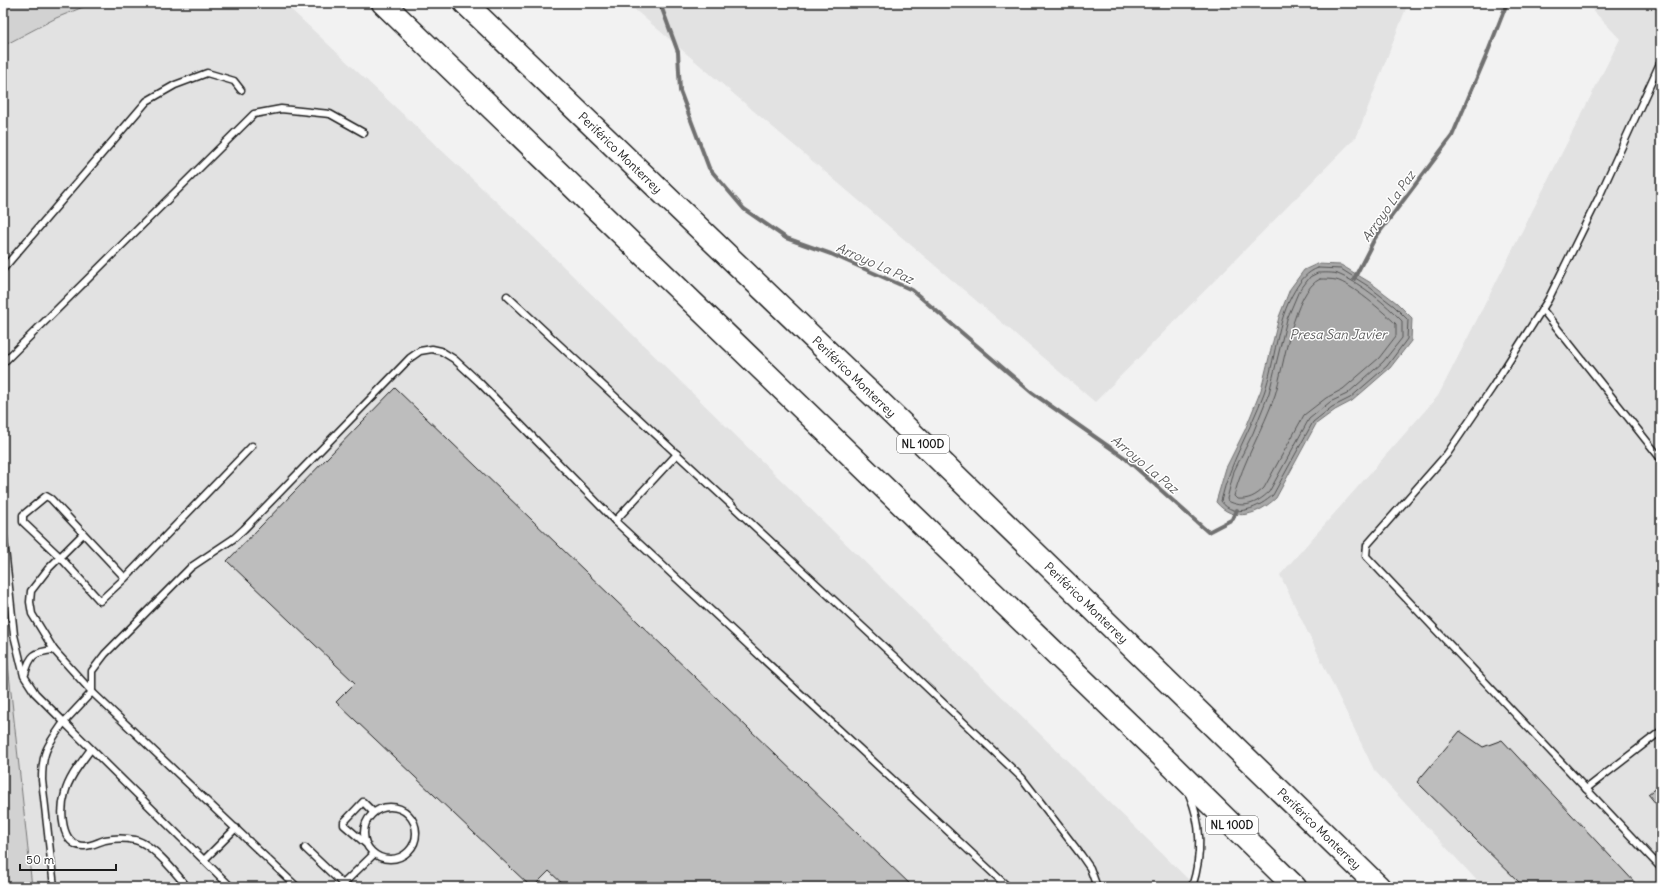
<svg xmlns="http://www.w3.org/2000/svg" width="1664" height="890" font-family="Delius,sans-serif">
	<rect width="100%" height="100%" fill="#f2f2f2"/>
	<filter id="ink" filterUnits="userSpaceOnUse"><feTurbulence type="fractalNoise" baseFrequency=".025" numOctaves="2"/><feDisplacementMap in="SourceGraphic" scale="8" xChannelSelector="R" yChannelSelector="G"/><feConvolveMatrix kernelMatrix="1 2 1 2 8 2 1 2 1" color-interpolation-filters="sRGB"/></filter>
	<g filter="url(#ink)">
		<g fill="#e2e2e2">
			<polygon points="93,3 284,3 515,219 1196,887 32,887 3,618 3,46 56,18"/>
			<polygon points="627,3 1408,3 1357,136 1095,402"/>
			<polygon points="1586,3 1661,3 1661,887 1483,887 1374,770 1280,575 1438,396 1620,39"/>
		</g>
		<g fill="#d2d2d2" stroke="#777">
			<polygon points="3,3 93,3 56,18 3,46"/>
			<polygon points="3,618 32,887 3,887"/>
		</g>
		<path fill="#a8a8a8" stroke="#707070" d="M1317,264L1341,265L1371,283L1397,303L1412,318L1411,341L1390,368L1352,401L1335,410L1316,424L1276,498C1259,514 1234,524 1216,502L1226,468L1245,430L1261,390L1279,317L1290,289L1304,270Z"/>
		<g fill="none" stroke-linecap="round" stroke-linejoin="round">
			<g stroke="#545454" stroke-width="1">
				<path d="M1318,268L1341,269L1368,286L1394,306L1408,320L1407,339L1387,366L1350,398L1332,407L1313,422L1273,495C1260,507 1234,520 1221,501C1230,462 1251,429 1264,393C1276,360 1276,321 1295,290C1301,280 1307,272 1318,268Z"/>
				<path d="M1318,273C1324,273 1334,272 1340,275C1362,284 1386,304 1402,321V338L1383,362L1347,394L1330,402L1309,419L1269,492C1256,504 1244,509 1228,501L1227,499L1234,471L1253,433L1269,393L1287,319L1298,293L1310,277Z"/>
				<path d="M1320,279C1325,279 1331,279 1336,280C1350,283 1385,313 1396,324V336L1379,358L1343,389L1326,398L1304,415L1264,488C1256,496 1248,500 1237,499L1234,496C1243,461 1263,430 1275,395C1284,367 1293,291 1320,279Z"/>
			</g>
			<g stroke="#707070" stroke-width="4">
				<polyline points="660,3 678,52 680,91 709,168 744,209 786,238 831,254 912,290 1031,392 1125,458 1208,532 1233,519 1237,510"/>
				<polyline points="1354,279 1375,238 1452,136 1487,54 1507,3"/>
			</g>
		</g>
		<g fill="#bdbdbd" stroke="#1c1c1c">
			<polygon points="395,388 913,887 566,887 549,871 533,887 531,887 336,702 355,683 227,561"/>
			<polygon points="1460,731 1483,747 1502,740 1639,887 1524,887 1417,782"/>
			<polygon points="1661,784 1661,810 1648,794"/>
		</g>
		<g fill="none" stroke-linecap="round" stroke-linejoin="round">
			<g stroke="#1c1c1c" stroke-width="9">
				<g id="service">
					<polyline points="1661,61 1598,199 1548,300 1492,388 1447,454 1367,545 1366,556 1661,868"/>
					<polyline points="3,269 147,101 175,85 207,73 234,81 241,90"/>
					<polyline points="507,296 897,659 1022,778 1081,855 1090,868 1097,887"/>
					<polyline points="1542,309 1661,459"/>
					<polyline points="3,363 254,114 281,109 330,114 364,133"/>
					<polyline points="615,521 677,454"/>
					<polyline points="3,530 14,635 24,676 35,693 64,722 92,692 92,671 105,654 191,567 233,539 244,529 410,358 420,351 432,349 441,351 454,359 479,382 615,521 1008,887"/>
					<polyline points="125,578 51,499 46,496 23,515 23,522 60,557 100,601 125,578 252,446"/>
					<polyline points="54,650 32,614 30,602 31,591 48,569 83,534"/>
					<path d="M25,674C30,655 34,652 54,650L92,692L297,887"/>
					<path d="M91,749C81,763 69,777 65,793C60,810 60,846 84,846C92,846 98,842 105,840C115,838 125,838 135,840C153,844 176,873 187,887"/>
					<polyline points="1586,789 1661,731"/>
					<path d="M1189,794C1202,824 1202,856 1192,887"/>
					<circle cx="390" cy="833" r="26"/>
					<polyline points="365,843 344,825 344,822 363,802 373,812"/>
					<polyline points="305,848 346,887"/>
					<polyline points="204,860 236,828"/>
					<polyline points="343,884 374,854"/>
					<path d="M54,887L42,780C42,751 48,745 64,722L231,887"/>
				</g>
			</g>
			<g stroke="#1c1c1c" stroke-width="25">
				<g id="motorway">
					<polyline points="383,3 1169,763 1295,887"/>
					<polyline points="465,3 882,404 1379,887"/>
				</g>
			</g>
			<use href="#service" stroke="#fff" stroke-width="6"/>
			<use href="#motorway" stroke="#fff" stroke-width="22"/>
		</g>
	</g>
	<g text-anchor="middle" stroke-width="3" stroke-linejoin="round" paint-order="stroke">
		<g fill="#fff" stroke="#606060" stroke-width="1">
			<rect x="897" y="435" width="52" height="18" rx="3"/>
			<rect x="1206" y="816" width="52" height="18" rx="3"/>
		</g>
		<g font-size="11" font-weight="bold" fill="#1c1c1c">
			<text x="923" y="448">NL 100D</text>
			<text x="1232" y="829">NL 100D</text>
		</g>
		<g font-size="12" fill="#1c1c1c" stroke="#fff">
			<text transform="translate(620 153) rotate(44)" y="4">Periférico Monterrey</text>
			<text transform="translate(854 377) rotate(44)" y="4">Periférico Monterrey</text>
			<text transform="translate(1086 603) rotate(44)" y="4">Periférico Monterrey</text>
			<text transform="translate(1319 829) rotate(44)" y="4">Periférico Monterrey</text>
		</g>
		<g font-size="13" font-style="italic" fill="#5b5b5b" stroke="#fff">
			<text transform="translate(1388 206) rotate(-55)" y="5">Arroyo La Paz</text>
			<text transform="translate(875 263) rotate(24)" y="5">Arroyo La Paz</text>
			<text x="1338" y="339">Presa San Javier</text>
			<text transform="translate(1145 464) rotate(40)" y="5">Arroyo La Paz</text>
		</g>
	</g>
	<rect width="1664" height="890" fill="none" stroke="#fff" stroke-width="16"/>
	<rect x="8" y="8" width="1648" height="874" fill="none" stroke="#1c1c1c" stroke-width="1.5" filter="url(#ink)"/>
	<path d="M20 864v6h96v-6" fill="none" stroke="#1c1c1c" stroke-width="2"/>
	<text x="26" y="864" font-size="12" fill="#1c1c1c" stroke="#ffffff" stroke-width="3" paint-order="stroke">50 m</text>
</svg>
